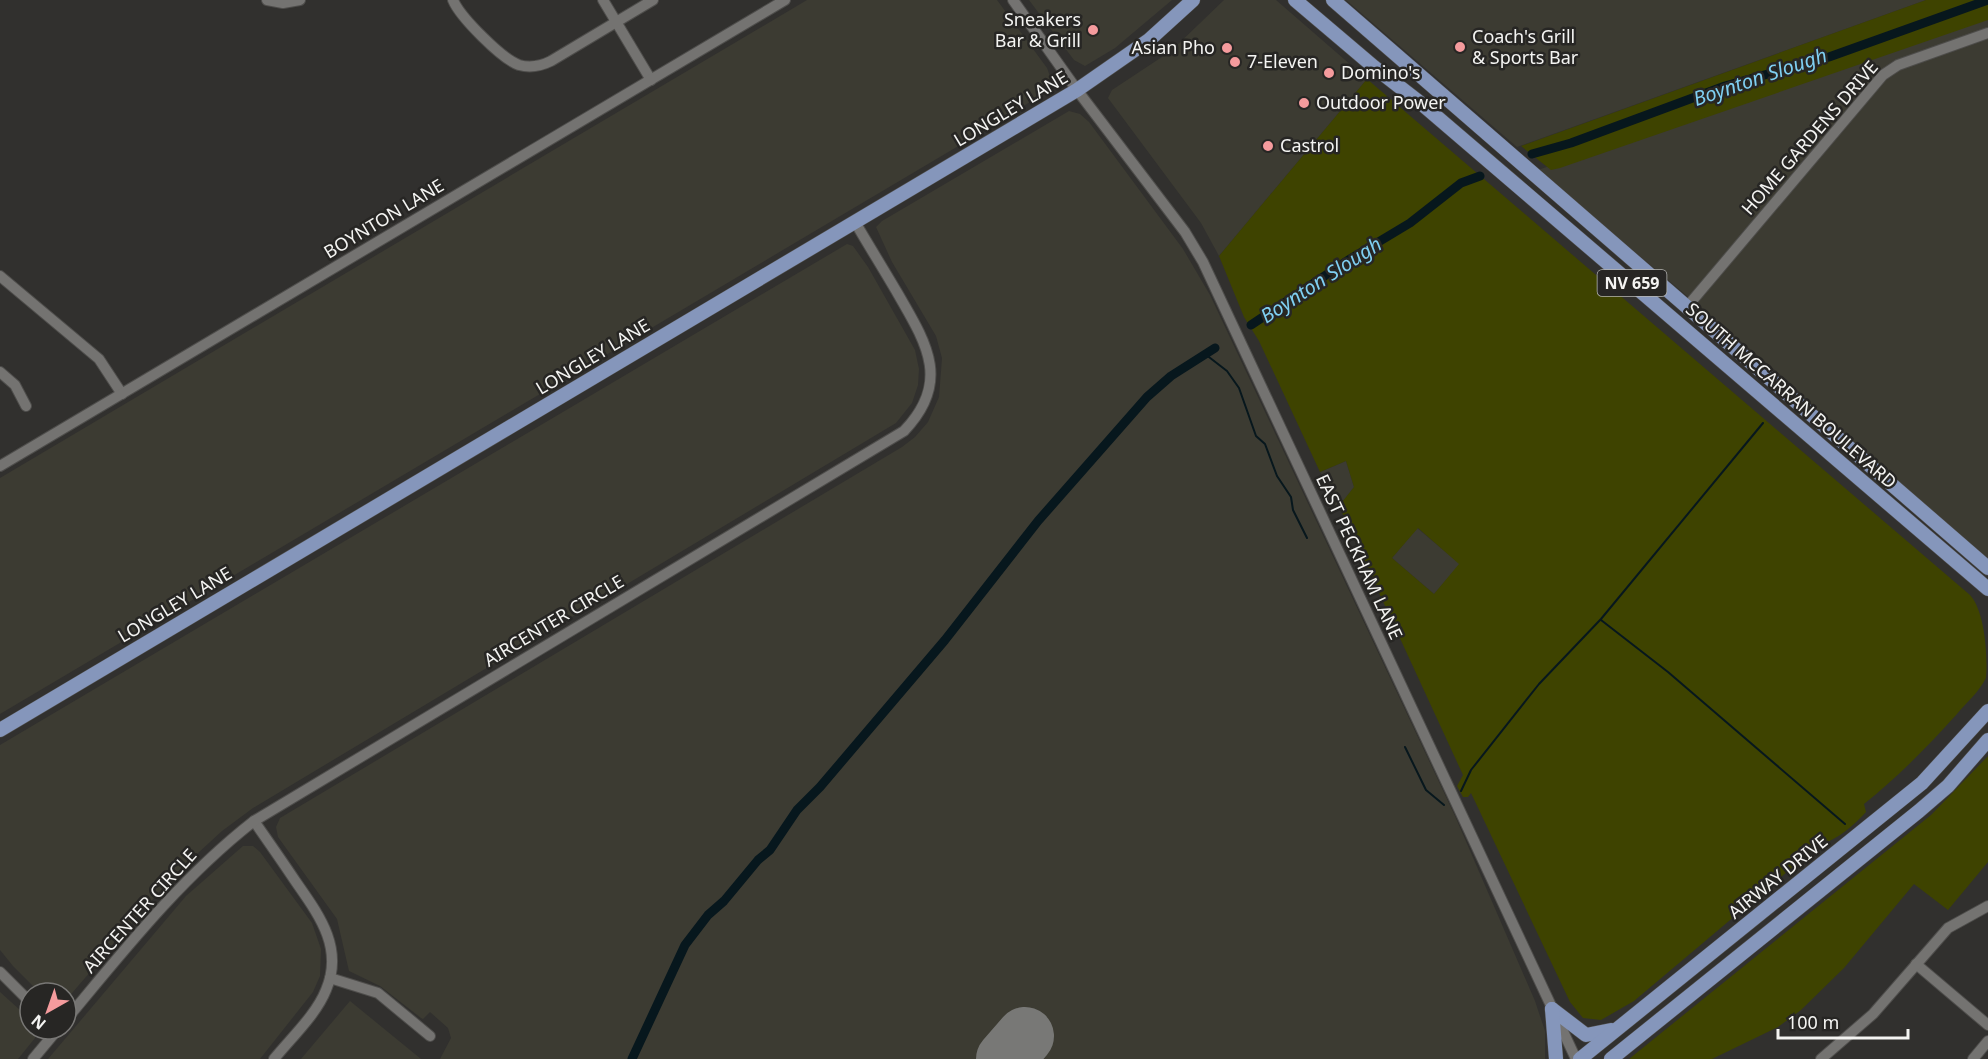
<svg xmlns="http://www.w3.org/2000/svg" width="1988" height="1059" font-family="'Noto Sans',sans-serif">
	<rect width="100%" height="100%" fill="#31302e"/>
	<g fill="#3c3b32">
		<polygon points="807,0 997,0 1047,68 1054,87 982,132 0,714 0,478"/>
		<polygon points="1029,0 1172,0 1115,48 1085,66 1074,60"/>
		<polygon points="1224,0 1276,0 1367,79 1219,256 1201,223 1108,98 1112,90 1171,51"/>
		<polygon points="1346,0 1926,0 1517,147"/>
		<polygon points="1988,12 1988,558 1835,427 1790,383 1538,170"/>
		<polygon points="1069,111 1080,114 1089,122 1183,249 1210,295 1455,816 1535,1001 1545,1031 1545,1059 440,1059 451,1038 448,1028 430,1012 423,1019 421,1018 380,986 349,971 337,919 278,837 276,827 280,818 902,447 915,437 928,422 939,397 942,358 936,336 892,262 876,227 882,221"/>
		<polygon points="847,244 853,246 868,267 915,350 919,369 918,385 912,403 896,423 253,808 222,831 173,876 66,1000 66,993 40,993 13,966 0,950 0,745"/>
		<polygon points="1346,461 1354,487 1337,509 1320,472"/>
		<polygon points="1417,528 1460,564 1434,594 1392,558"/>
		<polygon points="243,846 253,846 260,852 312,923 321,949 320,976 313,992 260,1059 48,1059 186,896"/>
		<polygon points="0,992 30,1019 30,1029 38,1030 35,1038 18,1059 0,1059"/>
		<polygon points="350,1001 421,1059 301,1059"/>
	</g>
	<g fill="#3e4300" fill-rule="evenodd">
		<polygon points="1926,0 1988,0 1988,20 1560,168 1551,170 1521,146"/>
		<path d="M1367,79L1970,595C1985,611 1988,657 1986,678C1979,692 1967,702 1957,714C1928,746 1898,777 1864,804L1866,812C1852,827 1838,839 1819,845L1634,1001L1601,1020L1583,1018L1570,1002L1471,793L1468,797H1463L1457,786L1463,775L1339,506L1354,487L1346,461L1320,472L1259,341L1244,317L1219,256ZM1418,528L1459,564L1434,594L1392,558Z"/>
		<polygon points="1988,756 1988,862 1948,910 1914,884 1844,968 1801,1010 1778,1027 1712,1059 1629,1059 1931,815"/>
	</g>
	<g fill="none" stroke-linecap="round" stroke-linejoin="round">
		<g stroke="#07171d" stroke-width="2">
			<polyline points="1205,354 1227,371 1239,388 1256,436 1265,444 1277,476 1291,497 1293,510 1307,538"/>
			<polyline points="1601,620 1668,672 1845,824"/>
			<polyline points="1405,747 1426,790 1444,805"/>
			<polyline points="1461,791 1471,770 1539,684 1601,619 1763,423"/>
		</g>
		<g stroke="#07171d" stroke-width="9">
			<polyline points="1532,154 1571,143 1725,86 1829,57 1988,0"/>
			<polyline points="1251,325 1350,259 1410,223 1461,183 1480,176"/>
			<polyline points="632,1059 685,945 708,915 724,901 758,860 770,850 797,810 820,787 945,640 1038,521 1147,397 1171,376 1215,348"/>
		</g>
		<polyline stroke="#787876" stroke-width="58" points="1005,1059 1025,1036"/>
		<g stroke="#4e4d4b" stroke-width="12">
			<g id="minor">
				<polyline points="267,0 283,3 300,0"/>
				<path d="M453,0C460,17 502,59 519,65C530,68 541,66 551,61L653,0"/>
				<polyline points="603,0 651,80"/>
				<polyline points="1013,0 1077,90 1185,232 1203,262 1576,1059"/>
				<polyline points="0,276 99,359 122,394"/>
				<polyline points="1686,308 1883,75 1898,65 1988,33"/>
				<polyline points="0,372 15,385 26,406"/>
				<polyline points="0,466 785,0"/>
				<path d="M254,821C268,841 282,861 296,882C319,915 344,948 326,990C316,1015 291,1038 274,1059"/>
				<polyline points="1916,964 1988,1025"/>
				<polyline points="0,972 30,1002"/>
				<polyline points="330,978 378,993 430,1036"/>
				<path d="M66,1020C125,949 181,878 254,821L904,431C951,382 927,344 898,294C884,270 869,246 855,222"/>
				<polyline points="33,1059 58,1029"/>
				<polyline points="1821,1059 1873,1014 1948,928 1988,906"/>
				<polyline points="1973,1059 1988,1041"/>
			</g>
		</g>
		<g stroke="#4e4d4b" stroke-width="15">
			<g id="major">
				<polyline points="1295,0 1374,67 1423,105 1988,589"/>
				<polyline points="1333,0 1988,568"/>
				<polyline points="0,730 1077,90 1149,40 1193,0"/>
				<polyline points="1552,1009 1586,1035 1611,1030"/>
				<polyline points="1552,1009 1556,1059"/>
				<polyline points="1580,1059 1922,783 1988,711"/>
				<polyline points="1611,1059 1919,811 1948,786 1988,740"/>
			</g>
		</g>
		<use href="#minor" stroke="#747371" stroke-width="10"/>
		<use href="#major" stroke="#8596bb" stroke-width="14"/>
	</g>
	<g fill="#f59b9d" stroke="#272624" stroke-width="2">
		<circle cx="1093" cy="30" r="6"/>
		<circle cx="1460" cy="47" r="6"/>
		<circle cx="1227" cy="48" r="6"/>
		<circle cx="1235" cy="62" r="6"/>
		<circle cx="1329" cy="73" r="6"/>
		<circle cx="1304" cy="103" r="6"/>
		<circle cx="1268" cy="146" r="6"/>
	</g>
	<g text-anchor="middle" stroke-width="5" stroke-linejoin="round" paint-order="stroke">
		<rect fill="#272624" stroke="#b6b6b4" stroke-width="1.5" x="1597.5" y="270" width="69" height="26" rx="4.5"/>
		<g font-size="16" font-weight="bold" fill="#f4f4f2">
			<text x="1632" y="289">NV 659</text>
		</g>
		<g font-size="18" fill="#f4f4f2" stroke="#272624" text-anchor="start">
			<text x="1081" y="26" text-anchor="end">Sneakers<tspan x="1081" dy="21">Bar &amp; Grill</tspan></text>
			<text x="1472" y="43">Coach's Grill<tspan x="1472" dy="21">&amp; Sports Bar</tspan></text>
			<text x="1215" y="54" text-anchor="end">Asian Pho</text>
			<text x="1247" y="68">7-Eleven</text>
			<text x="1341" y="79">Domino's</text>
			<text x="1316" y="109">Outdoor Power</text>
			<text x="1280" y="152">Castrol</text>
		</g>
		<g font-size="18" fill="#f4f4f2" stroke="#272624">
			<text transform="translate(1011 109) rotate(-31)" y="6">LONGLEY LANE</text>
			<text transform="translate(1810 138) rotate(-49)" y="6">HOME GARDENS DRIVE</text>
			<text transform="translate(384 219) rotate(-31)" y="6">BOYNTON LANE</text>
			<text transform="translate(593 357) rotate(-31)" y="6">LONGLEY LANE</text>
			<text transform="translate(1791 396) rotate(41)" y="6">SOUTH MCCARRAN BOULEVARD</text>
			<text transform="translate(1359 557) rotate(65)" y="6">EAST PECKHAM LANE</text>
			<text transform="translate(175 605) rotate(-31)" y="6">LONGLEY LANE</text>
			<text transform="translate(554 621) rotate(-31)" y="6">AIRCENTER CIRCLE</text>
			<text transform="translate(1778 877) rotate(-39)" y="6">AIRWAY DRIVE</text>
			<text transform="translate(140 911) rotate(-48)" y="6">AIRCENTER CIRCLE</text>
		</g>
		<g font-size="20" font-style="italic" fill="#7fcff1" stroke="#272624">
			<text transform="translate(1760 77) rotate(-19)" y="7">Boynton Slough</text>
			<text transform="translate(1321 280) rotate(-33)" y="7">Boynton Slough</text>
		</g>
	</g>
	<g transform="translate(48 1011) rotate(220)"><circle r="28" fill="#272624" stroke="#797876" stroke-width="1.5"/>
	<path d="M0-4.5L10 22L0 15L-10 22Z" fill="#f59b9d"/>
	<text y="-9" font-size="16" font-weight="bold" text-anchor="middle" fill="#f4f4f2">N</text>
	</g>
	<path d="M1778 1029v9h130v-9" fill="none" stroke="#f4f4f2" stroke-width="3"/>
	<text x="1787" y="1029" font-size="18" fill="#f4f4f2" stroke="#272624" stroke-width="4.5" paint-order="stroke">100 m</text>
</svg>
